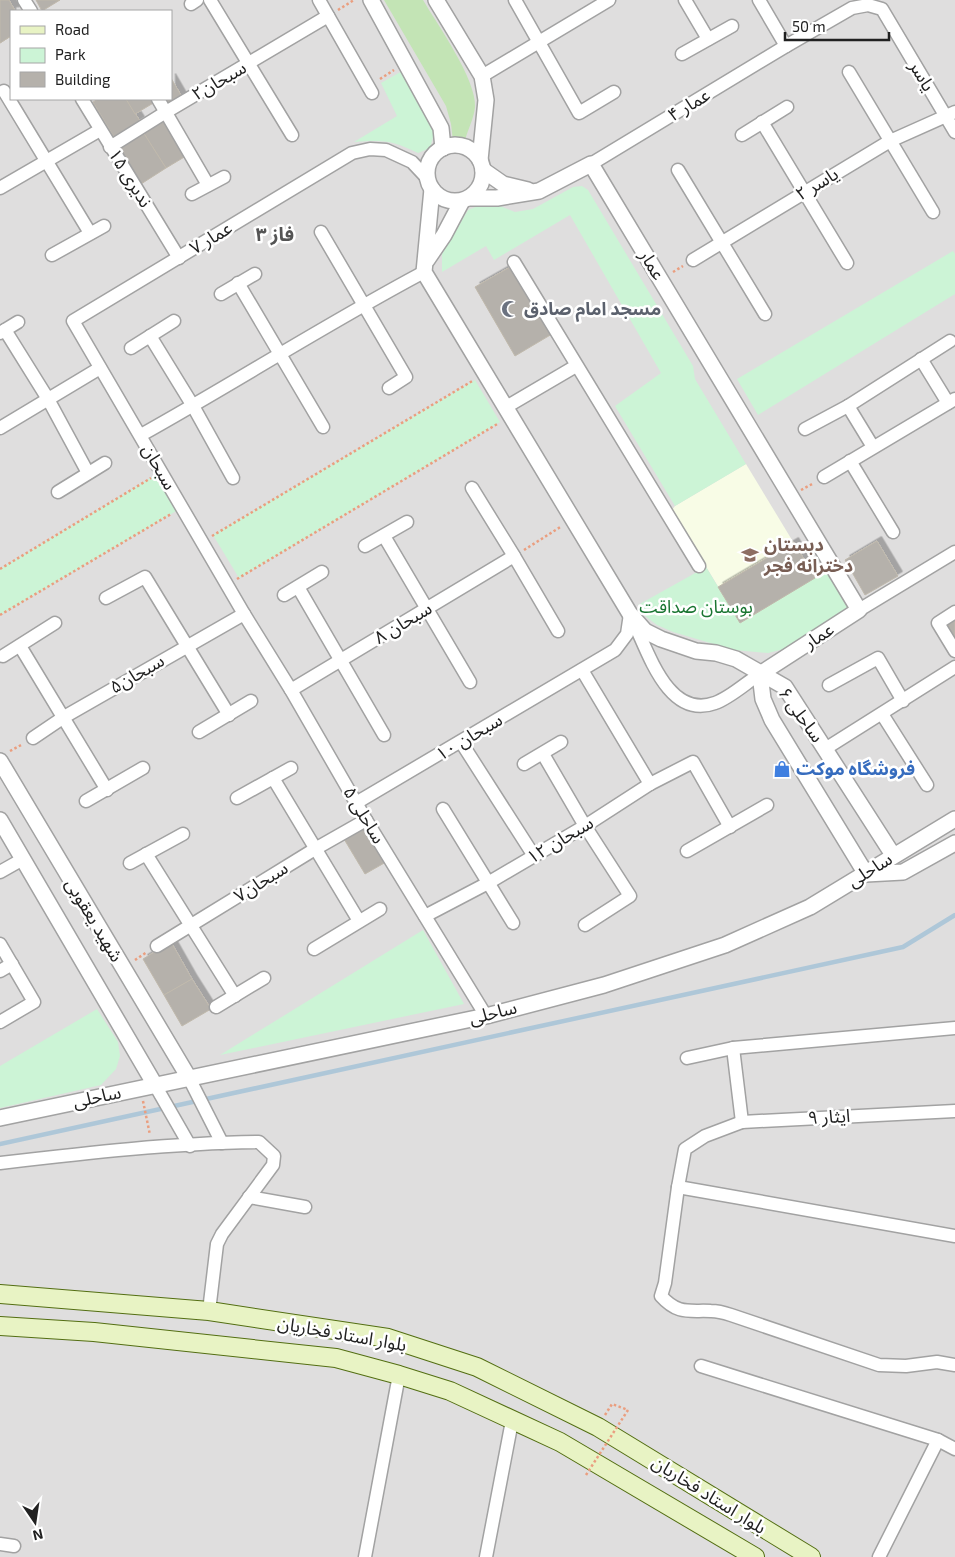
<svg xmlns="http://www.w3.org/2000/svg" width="955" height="1557" font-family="'Exo 2','Noto Sans Arabic',sans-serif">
	<defs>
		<filter id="shadow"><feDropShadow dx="4.5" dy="-4.5" stdDeviation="0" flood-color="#0004"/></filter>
	</defs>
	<rect width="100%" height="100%" fill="#f0efe9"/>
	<path fill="#dfdede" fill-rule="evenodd" d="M0,0H955V1557H0ZM11,11H171V99H11Z"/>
	<polygon fill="#f8fce6" points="746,464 815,578 740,623 672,510 675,506"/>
	<path fill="#c3e4b5" d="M384,0H423C437,24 477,80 475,107C474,118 468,129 465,140L460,143L453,141L451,124L446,106Z"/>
	<g fill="#ccf4d6">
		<path d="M404,70L433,125V137L430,148L418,153C391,140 384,140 354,142L397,116L381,83Z"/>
		<polygon points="582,186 588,190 693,366 695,379 746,464 675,506 615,406 661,373 570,215 494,260 486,246 442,272 442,254 468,210 478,206 495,204 515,212 533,209 573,187"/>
		<polygon points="953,251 955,254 955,294 758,415 737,379"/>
		<polygon points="475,380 500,422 239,578 213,535"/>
		<polygon points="162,471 183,507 0,615 0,569"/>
		<polygon points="706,567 740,623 827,570 851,608 788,648 768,653 734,650 673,632 657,625 645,616 638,605"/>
		<polygon points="423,930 464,1004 220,1055"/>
		<polygon points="97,1009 118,1042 120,1056 116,1069 101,1085 0,1108 0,1066"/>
	</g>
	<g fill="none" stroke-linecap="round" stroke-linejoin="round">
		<polyline stroke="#aec7d8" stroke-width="4.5" points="0,1144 903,947 955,915"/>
	</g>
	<g fill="#b5b1ab" stroke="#c0b9ac" filter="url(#shadow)">
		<polygon points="0,0 9,0 15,11 11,11 11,36 0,43"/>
		<polygon points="0,0 9,0 15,11 11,11 11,36 0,43"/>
		<polygon points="36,0 60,0 42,11"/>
		<polygon points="171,78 182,97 166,106 162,99 171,99"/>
		<polygon points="98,99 126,99 140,121 114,137 93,102"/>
		<polygon points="126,99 153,99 155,102 135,114"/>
		<polygon points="164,119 186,156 166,168 143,132"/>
		<polygon points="143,132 166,168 141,184 118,147"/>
		<polygon points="512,266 552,334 515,356 475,287"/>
		<polygon points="877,541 898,576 865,595 845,560"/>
		<polygon points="794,542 815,578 740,623 718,587"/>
		<polygon points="955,619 955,640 946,625"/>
		<polygon points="365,827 386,862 365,874 344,839"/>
		<polygon points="171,942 192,979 164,995 143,959"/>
		<polygon points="192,979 211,1009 182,1026 164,995"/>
	</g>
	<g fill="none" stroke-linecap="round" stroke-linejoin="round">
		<g stroke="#a2a2a2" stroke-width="15">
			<g id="minor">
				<polyline points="24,0 31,11"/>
				<polyline points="210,0 292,135"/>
				<polyline points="319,0 372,93"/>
				<polyline points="515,0 579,113 614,92"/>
				<polyline points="685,0 708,39"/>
				<polyline points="759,0 786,46"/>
				<polyline points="191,4 197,0"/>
				<polyline points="682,54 732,26"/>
				<polyline points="849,72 933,212"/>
				<polyline points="482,76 609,0"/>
				<polyline points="4,91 90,233"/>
				<polyline points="82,99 179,258"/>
				<polyline points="158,99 208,185"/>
				<polyline points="762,122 847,263"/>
				<polyline points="742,135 787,107"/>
				<polyline points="110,147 166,112 328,16"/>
				<polyline points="591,164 786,46 852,8 868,5 882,9 955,132"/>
				<polyline points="678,170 765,314"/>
				<polyline points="428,179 412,162 386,150 370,149 352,153 73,321 244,614 291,690 366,820 486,1016"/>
				<polyline points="0,188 100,130"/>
				<polyline points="192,194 224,177"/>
				<polyline points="321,232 406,377 389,388"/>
				<polyline points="52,255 104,226"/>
				<polyline points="693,260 890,141 955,112"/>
				<polyline points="514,262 699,566"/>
				<polyline points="238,283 323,427"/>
				<polyline points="221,294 255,274"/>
				<polyline points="5,330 48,399 88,473"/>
				<polyline points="0,333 18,322"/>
				<polyline points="150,336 193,406 233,478"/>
				<polyline points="131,348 174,321"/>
				<polyline points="921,359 948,403"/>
				<polyline points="848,406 873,447"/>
				<polyline points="506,407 576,366"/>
				<polyline points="0,428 100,368"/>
				<polyline points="805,429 848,406 950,341"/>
				<path d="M141,435C236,382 328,323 424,272"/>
				<polyline points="850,461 893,532"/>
				<polyline points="824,477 955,399"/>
				<polyline points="472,488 514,556 558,631"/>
				<polyline points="58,492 105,463"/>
				<polyline points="384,536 470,682"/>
				<polyline points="365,546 407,522"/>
				<polyline points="298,587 384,735"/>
				<polyline points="284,595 322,572"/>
				<polyline points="106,598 145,577 229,715"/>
				<polyline points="859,610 955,552"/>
				<polyline points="955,612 938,623 955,651"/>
				<path d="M634,623C649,654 669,720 715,703C730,698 747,682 760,674"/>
				<polyline points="20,646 107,790"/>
				<polyline points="3,656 55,623"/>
				<polyline points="582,670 650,784"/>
				<polyline points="829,685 878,658 903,701"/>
				<polyline points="291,690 514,556"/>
				<polyline points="882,714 927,785"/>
				<polyline points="199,732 251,701"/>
				<polyline points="33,738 64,717 244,614"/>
				<polyline points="461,742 534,856"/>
				<polyline points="825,749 955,667"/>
				<polyline points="543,754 585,826 630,896 585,925"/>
				<polyline points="524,764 561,742"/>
				<polyline points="273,778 359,921"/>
				<polyline points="237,798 291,768"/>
				<polyline points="86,801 143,768"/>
				<polyline points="356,803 615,650 627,634 630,614"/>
				<polyline points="443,809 513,923"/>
				<polyline points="687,851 767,805"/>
				<polyline points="146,854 235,996"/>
				<polyline points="130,863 183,834"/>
				<polyline points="0,872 23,859"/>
				<polyline points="425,916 488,883 585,826 650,784 693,762 730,827"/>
				<polyline points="0,944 34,1002 0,1022"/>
				<polyline points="157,946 315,849 366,820"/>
				<polyline points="314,949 380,909"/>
				<polyline points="0,971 12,964"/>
				<polyline points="216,1007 264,978"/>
				<polyline points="733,1048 742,1122"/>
				<polyline points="687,1058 733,1048 955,1028"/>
				<polyline points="189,1078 222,1143"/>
				<polyline points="155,1085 190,1146"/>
				<path d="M955,1111L742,1122L705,1136L685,1149L678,1187L665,1283L661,1296C678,1315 689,1310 711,1311C718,1311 725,1313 731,1315L879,1365L906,1366L937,1362L955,1365"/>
				<path d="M0,1163C86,1153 173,1143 259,1142L274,1156L273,1165L222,1234L217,1244L209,1311"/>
				<polyline points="678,1187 955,1236"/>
				<polyline points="249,1197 305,1207"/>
				<polyline points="701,1366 938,1440 879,1557"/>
				<polyline points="938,1440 955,1449"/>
				<polyline points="0,1544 14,1546"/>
				<polyline points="365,1557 399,1375"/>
				<polyline points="486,1557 512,1421"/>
			</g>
		</g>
		<g stroke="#a2a2a2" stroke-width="18">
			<g id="tertiary">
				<polyline points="371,0 441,128 443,148"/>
				<polyline points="436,0 482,76 486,100 480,160"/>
				<circle cx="455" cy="173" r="28"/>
				<polyline points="483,170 503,184 528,190"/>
				<polyline points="432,189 424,272 630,614 645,631 661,639 696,651 716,653 736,659 785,687 893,855"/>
				<polyline points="469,198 497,198 539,191 591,164 859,610 760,674"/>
				<polyline points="427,260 444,235 462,201"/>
				<polyline points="760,674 763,699 772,720 866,874 903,872 955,843"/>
				<polyline points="0,761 189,1078"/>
				<polyline points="0,820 155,1085"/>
				<polyline points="0,1118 486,1016 604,985 725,945 810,907 955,819"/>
			</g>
		</g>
		<g stroke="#536e12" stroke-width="20">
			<g id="secondary">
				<polyline points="0,1294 209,1311 388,1338 477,1367 598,1427 811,1557"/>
				<polyline points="0,1326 94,1332 336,1358 399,1375 450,1391 560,1442 755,1557"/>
			</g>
		</g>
		<g stroke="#ea9e7f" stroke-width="2.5" stroke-dasharray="2.5 2.5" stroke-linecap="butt">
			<polyline points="338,10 354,0"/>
			<polyline points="380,79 394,70"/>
			<polyline points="673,272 683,266"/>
			<polyline points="801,490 814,483"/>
			<polyline points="212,536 474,380"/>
			<polyline points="524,550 562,526"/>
			<polyline points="0,569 151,478"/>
			<polyline points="237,579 499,423"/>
			<polyline points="0,615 171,514"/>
			<polyline points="10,751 23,744"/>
			<polyline points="135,960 147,952"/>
			<polyline points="143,1101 150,1135"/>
			<polyline points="605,1415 612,1404 628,1410"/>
		</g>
		<use href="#minor" stroke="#fff" stroke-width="12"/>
		<use href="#tertiary" stroke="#fff" stroke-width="15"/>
		<use href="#secondary" stroke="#e8f3c4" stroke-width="18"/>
		<polyline stroke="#ea9e7f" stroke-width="2.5" stroke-dasharray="2.5 2.5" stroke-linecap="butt" points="586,1475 628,1410"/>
	</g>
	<defs>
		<g id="mosque-bare" transform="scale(1.35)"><path d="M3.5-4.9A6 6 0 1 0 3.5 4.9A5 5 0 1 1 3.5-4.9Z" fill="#6b7280" stroke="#fff" stroke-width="2.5" paint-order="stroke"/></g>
		<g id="school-bare" transform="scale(1.35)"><path d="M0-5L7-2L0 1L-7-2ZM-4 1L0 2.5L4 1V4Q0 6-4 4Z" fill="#8d6e63" stroke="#fff" stroke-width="2.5" paint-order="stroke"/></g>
		<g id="shop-bare" transform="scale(1.35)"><path d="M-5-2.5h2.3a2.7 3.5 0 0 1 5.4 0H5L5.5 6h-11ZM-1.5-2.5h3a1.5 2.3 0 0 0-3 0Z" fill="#3f7fe0" stroke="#fff" stroke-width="2.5" paint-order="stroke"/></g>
	</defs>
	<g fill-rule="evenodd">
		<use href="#mosque-bare" x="510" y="309"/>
		<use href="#school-bare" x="750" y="555"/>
		<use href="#shop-bare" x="782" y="769"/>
	</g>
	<g text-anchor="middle" stroke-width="5" stroke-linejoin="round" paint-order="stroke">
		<g font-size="18" fill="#212121" stroke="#fff">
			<text transform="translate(922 76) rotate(59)" y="6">یاسر</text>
			<text transform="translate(219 81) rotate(-30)" y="6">سبحان۲</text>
			<text transform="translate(689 105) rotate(-31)" y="6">عمار ۴</text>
			<text transform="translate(130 178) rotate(58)" y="6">ندیری ۱۵</text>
			<text transform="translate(817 184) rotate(-31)" y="6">یاسر ۲</text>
			<text transform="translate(211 238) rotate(-31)" y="6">عمار ۷</text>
			<text transform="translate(652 265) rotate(59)" y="6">عمار</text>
			<text transform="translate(159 467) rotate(60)" y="6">سبحان</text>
			<text transform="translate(403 623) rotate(-31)" y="6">سبحان ۸</text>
			<text transform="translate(819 636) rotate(-33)" y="6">عمار</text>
			<text transform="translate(137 674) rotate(-30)" y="6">سبحان۵</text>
			<text transform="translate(801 715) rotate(54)" y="6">ساحلی ۶</text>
			<text transform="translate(469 737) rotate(-31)" y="6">سبحان ۱۰</text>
			<text transform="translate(364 815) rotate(59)" y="6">ساحلی ۵</text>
			<text transform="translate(560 840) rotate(-31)" y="6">سبحان ۱۲</text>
			<text transform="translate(870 870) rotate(-32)" y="6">ساحلی</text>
			<text transform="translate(261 882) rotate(-32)" y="6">سبحان۷</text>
			<text transform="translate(94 920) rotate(59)" y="6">شهید یعقوبی</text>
			<text transform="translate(493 1013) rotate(-14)" y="6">ساحلی</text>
			<text transform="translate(97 1097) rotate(-12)" y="6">ساحلی</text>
			<text transform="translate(829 1117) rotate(-3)" y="6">ایثار ۹</text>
			<text transform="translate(342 1334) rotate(10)" y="6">بلوار استاد فخاریان</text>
			<text transform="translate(709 1495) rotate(32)" y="6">بلوار استاد فخاریان</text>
		</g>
		<g font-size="18" font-weight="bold" fill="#5b616d" stroke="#fff" text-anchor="start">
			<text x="524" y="315">مسجد امام صادق</text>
		</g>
		<g font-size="18" font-weight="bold" fill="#785e54" stroke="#fff" text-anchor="start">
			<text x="764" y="551">دبستان<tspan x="764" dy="21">دخترانه فجر</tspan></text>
		</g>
		<g font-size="18" fill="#197531" stroke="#fff">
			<text x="696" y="613">بوستان صداقت</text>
		</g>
		<g font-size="18" font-weight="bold" fill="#366cbe" stroke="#fff" text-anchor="start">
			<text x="796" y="775">فروشگاه موکت</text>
		</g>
		<g font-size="19" font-weight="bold" fill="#545454" stroke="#fff">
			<text x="275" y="241">فاز ۳</text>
		</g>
	</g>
	<rect x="10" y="10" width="162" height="90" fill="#ffffff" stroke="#a6a6a6"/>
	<rect x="20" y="26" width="25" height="8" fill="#e8f3c4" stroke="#a6a6a6"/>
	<text x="55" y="35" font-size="15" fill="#212121">Road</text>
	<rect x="20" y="48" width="25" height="15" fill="#ccf4d6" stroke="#a6a6a6"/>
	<text x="55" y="60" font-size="15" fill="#212121">Park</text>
	<rect x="20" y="72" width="25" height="15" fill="#b5b1ab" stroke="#a6a6a6"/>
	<text x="55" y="85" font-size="15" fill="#212121">Building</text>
	<g transform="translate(35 1522) rotate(167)" stroke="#ffffff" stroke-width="4" paint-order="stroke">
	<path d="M0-4L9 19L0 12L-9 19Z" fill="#212121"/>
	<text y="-8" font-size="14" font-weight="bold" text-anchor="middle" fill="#212121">N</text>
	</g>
	<path d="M785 32v8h104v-8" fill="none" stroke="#212121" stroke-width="2.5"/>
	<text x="792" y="32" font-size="15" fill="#212121" stroke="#ffffff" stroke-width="4" paint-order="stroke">50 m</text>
</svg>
